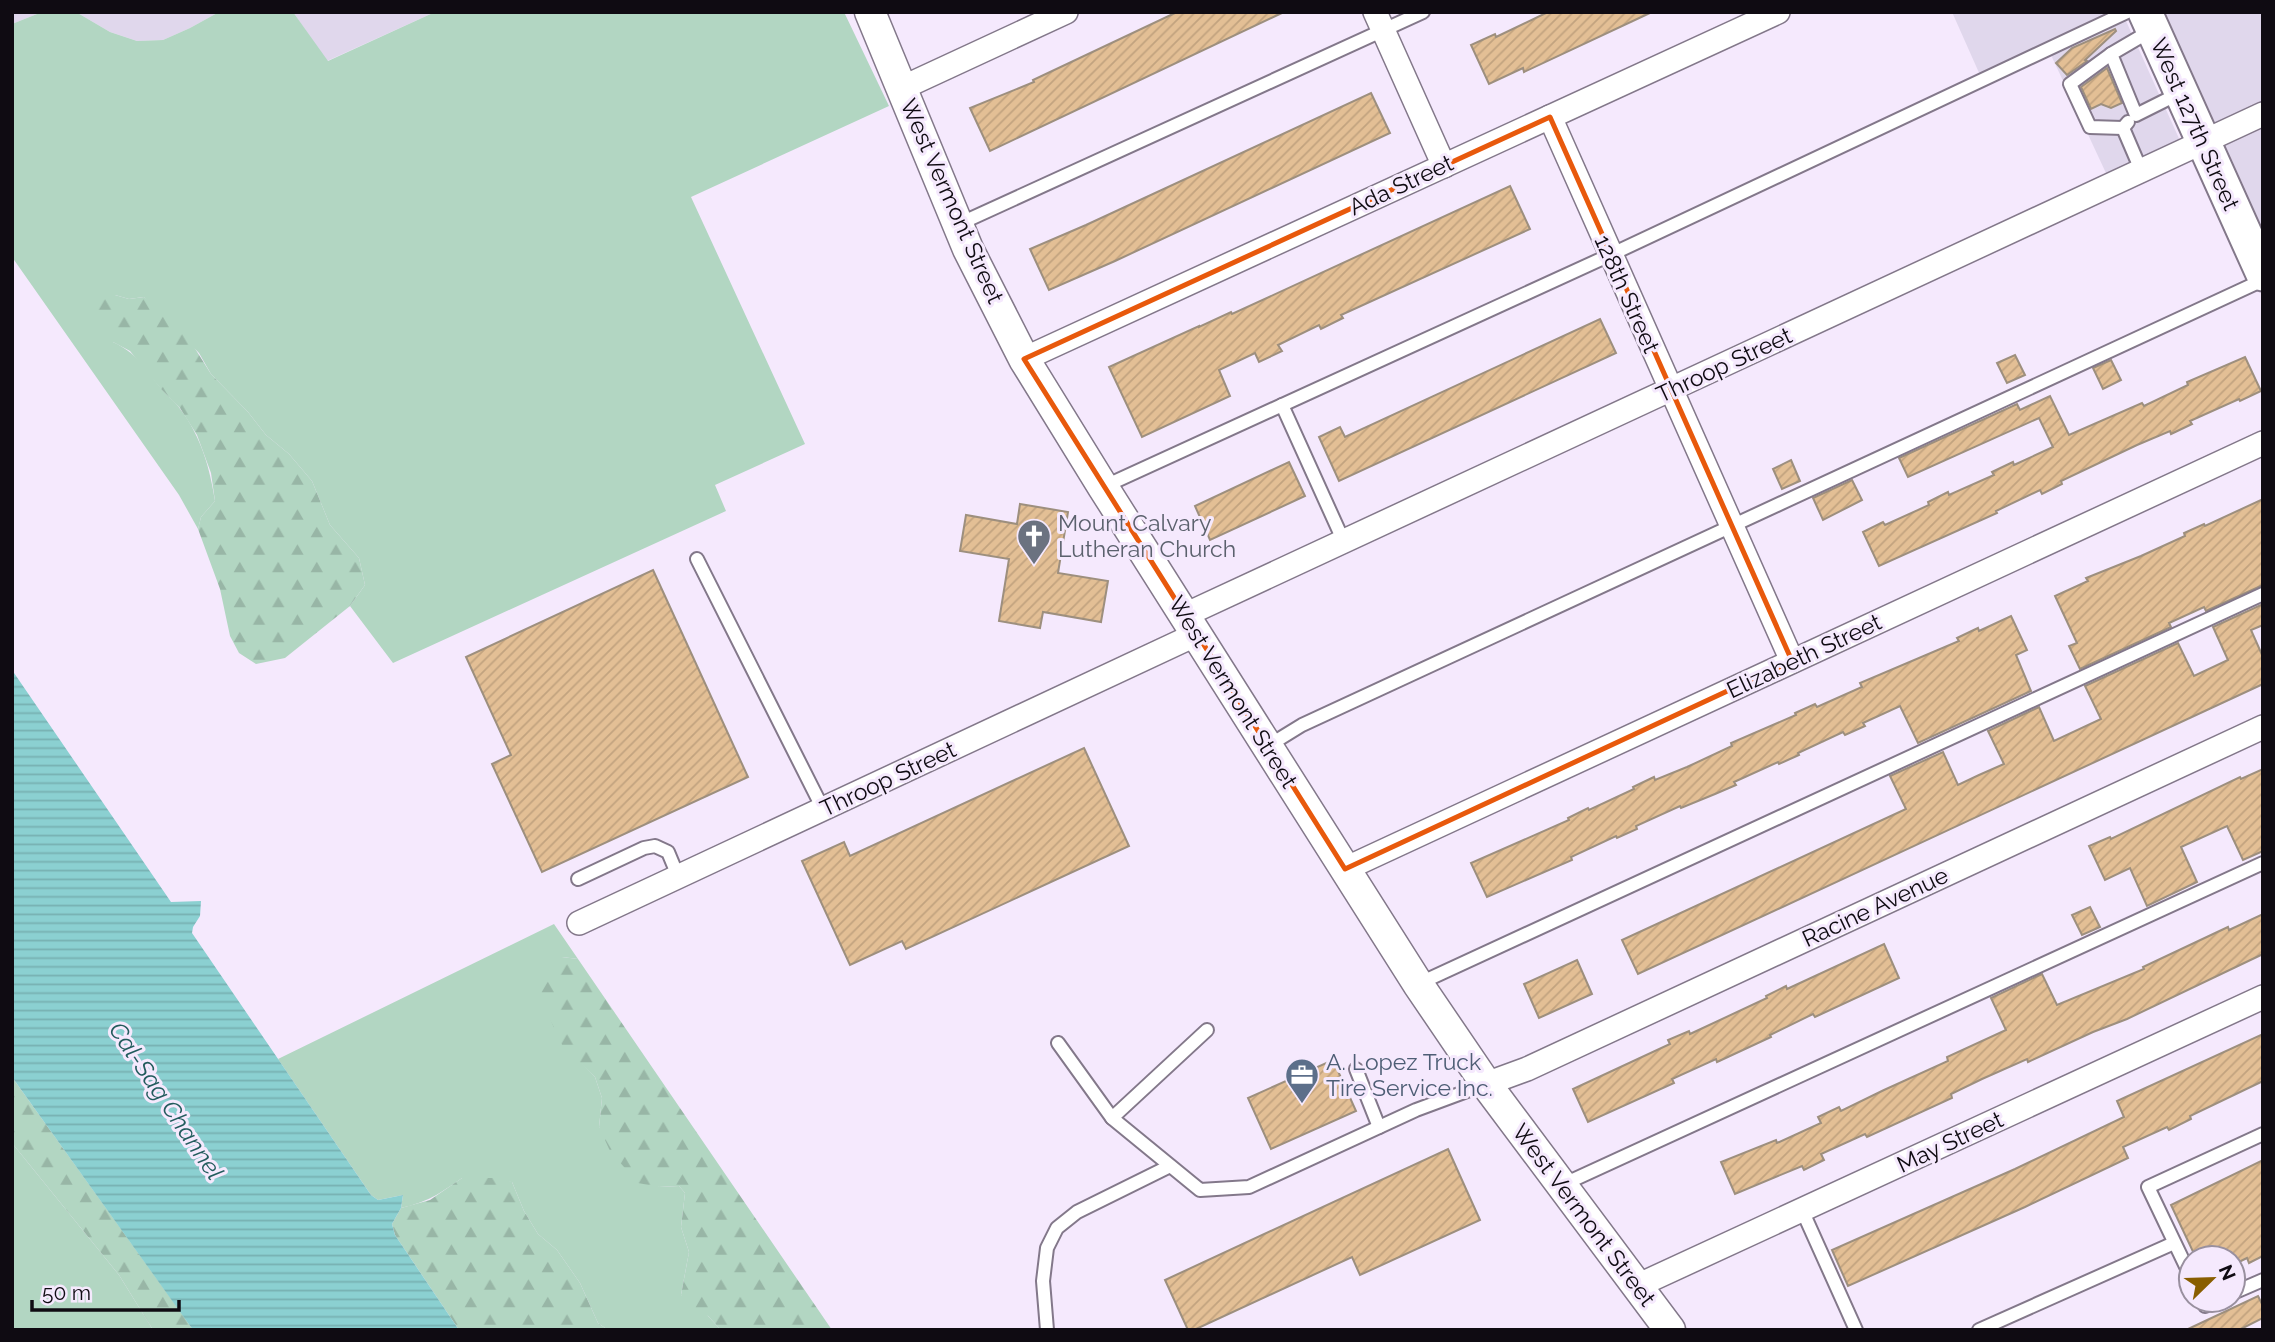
<svg xmlns="http://www.w3.org/2000/svg" width="2275" height="1342" font-family="Raleway,sans-serif">
	<defs>
		<pattern id="forest-firs" width="22" height="20" patternUnits="userSpaceOnUse" patternTransform="scale(1.75)"><rect width="22" height="20" fill="#b2d6c2"/><path d="M5 1l3.5 6h-7zM16 11l3.5 6h-7z" fill="#98b6a6"/></pattern>
		<pattern id="water-rules" width="6" height="5" patternUnits="userSpaceOnUse" patternTransform="scale(1.75)"><rect width="6" height="5" fill="#8bd0d1"/><path d="M0 2.5h6" fill="none" stroke="#77b1b2"/></pattern>
		<pattern id="building-hatch" width="6" height="6" patternUnits="userSpaceOnUse" patternTransform="scale(1.75)"><rect width="6" height="6" fill="#e3bf95"/><path d="M-1 1l2-2M0 6l6-6M5 7l2-2" fill="none" stroke="#c2a37f"/></pattern>
	</defs>
	<rect width="100%" height="100%" fill="#f5e9fd"/>
	<g fill="#e0d7ec">
		<polygon points="12,12 42,12 12,24"/>
		<polygon points="76,12 219,12 190,28 163,40 137,41 110,32"/>
		<polygon points="293,12 435,12 327,61"/>
		<polygon points="1952,12 2122,12 2186,154 2112,186 2051,55 1984,84"/>
		<polygon points="2165,12 2263,12 2263,229"/>
	</g>
	<g fill="#b2d6c2">
		<path d="M42,12H76L110,32L137,41L163,40L190,28L219,12H293L328,61L435,12H844L889,106L691,197L805,444L715,485L726,511L393,663L350,606L365,585L359,558L330,525L312,481L289,454L266,435L248,412L211,374L199,353L144,297L129,299L115,295L113,342C136,353 144,366 159,386C166,395 175,401 181,410C201,437 210,468 215,501L201,517L198,529L179,495L12,257V24Z"/>
		<path d="M554,924L578,959L562,957L581,1063L595,1077L602,1098L599,1127L659,1187L679,1186L685,1193L681,1227L689,1252L681,1295L708,1316L721,1330H608L598,1323L580,1283L557,1250L538,1234L524,1211L512,1182L462,1178C439,1194 428,1202 401,1208L403,1195L378,1200L371,1195L278,1059Z"/>
		<polygon points="12,1143 119,1275 153,1330 12,1330"/>
	</g>
	<g fill="url(#forest-firs)">
		<polygon points="115,295 129,299 144,297 179,323 211,374 248,412 266,435 289,454 312,481 330,525 359,558 365,585 350,606 285,658 256,664 239,653 230,636 220,589 198,529 201,517 215,501 211,473 197,435 180,408 161,389 130,351 113,342 95,313 96,299"/>
		<polygon points="562,957 578,959 832,1330 721,1330 708,1316 691,1312 681,1295 689,1252 681,1227 685,1193 679,1186 659,1187 638,1183 610,1151 599,1127 602,1098 595,1077 563,1047 536,989 537,971 552,959"/>
		<polygon points="12,1077 182,1314 193,1330 153,1330 119,1275 12,1143"/>
		<polygon points="462,1178 500,1178 512,1182 524,1211 538,1234 557,1250 580,1283 598,1323 608,1330 459,1330 395,1235 392,1224 401,1208 430,1200"/>
	</g>
	<polygon fill="url(#water-rules)" points="12,670 171,902 201,901 200,916 193,927 192,933 371,1195 378,1200 403,1195 401,1208 392,1224 395,1235 459,1330 193,1330 12,1077"/>
	<g fill="url(#building-hatch)" stroke="#9d8f7e" stroke-width="2">
		<polygon points="1177,12 1284,12 990,151 970,108 1034,82 1033,80"/>
		<polygon points="1548,12 1652,12 1524,72 1523,68 1489,84 1471,45 1495,34 1496,37"/>
		<polygon points="2115,29 2116,31 2085,60 2087,61 2067,75 2056,63 2072,48"/>
		<polygon points="2107,68 2122,103 2111,108 2101,104 2091,109 2081,87"/>
		<polygon points="1371,93 1390,133 1115,261 1049,290 1030,249 1086,225"/>
		<polygon points="1510,186 1530,229 1341,315 1343,318 1321,329 1319,325 1278,345 1282,351 1259,362 1255,353 1219,370 1230,396 1142,437 1109,367 1199,326 1199,327 1231,312 1232,314"/>
		<polygon points="1600,319 1616,353 1339,481 1319,437 1340,427 1345,437"/>
		<polygon points="2015,355 2025,375 2007,383 1997,363"/>
		<polygon points="2245,357 2261,391 2240,401 2239,399 2190,421 2192,424 2171,434 2170,431 2137,445 2061,481 2062,484 2042,494 2040,490 1996,511 1997,513 1879,566 1863,532 1883,522 1885,525 1929,505 1928,502 1948,492 1949,495 1994,475 1992,472 2013,462 2014,465 2053,447 2039,418 1908,477 1899,458 2017,404 2020,410 2050,396 2069,435 2142,403 2144,406 2188,385 2187,382"/>
		<polygon points="2111,360 2121,380 2103,389 2093,368"/>
		<polygon points="1791,460 1800,481 1782,489 1773,469"/>
		<polygon points="1289,462 1305,496 1210,540 1195,506"/>
		<polygon points="1852,480 1862,500 1823,520 1813,498"/>
		<polygon points="2263,499 2263,585 2206,611 2204,607 2169,623 2171,627 2080,669 2069,646 2077,643 2055,596 2088,581 2086,578 2141,556 2185,536 2184,533 2204,524 2205,526"/>
		<polygon points="1020,504 1068,512 1058,573 1108,581 1101,622 1043,612 1040,628 999,621 1009,559 960,551 966,515 1017,524"/>
		<polygon points="653,570 748,777 542,872 492,764 511,755 466,657"/>
		<polygon points="2263,604 2263,625 2251,630 2263,657 2263,684 1638,974 1622,940 1906,809 1890,776 1943,752 1958,785 1979,775 2004,764 1988,731 2039,707 2054,741 2101,719 2085,686 2178,643 2194,676 2228,660 2213,627"/>
		<polygon points="2011,616 2027,650 2016,655 2031,691 1918,743 1900,706 1863,723 1865,726 1845,735 1843,732 1798,753 1799,755 1779,764 1778,762 1734,782 1736,785 1715,794 1681,808 1680,806 1636,826 1637,829 1617,838 1616,836 1571,857 1572,860 1487,897 1471,863 1569,820 1568,818 1588,808 1589,810 1634,789 1633,787 1654,777 1655,780 1687,767 1732,746 1731,743 1796,715 1795,713 1815,704 1817,707 1862,687 1860,683 1959,641 1957,638 1978,628 1979,631"/>
		<polygon points="1084,748 1129,846 906,949 902,941 850,965 802,861 844,842 850,856"/>
		<polygon points="2263,769 2263,851 2243,860 2227,826 2181,847 2197,882 2147,906 2130,868 2105,880 2089,846 2110,837 2111,839 2240,777 2241,779"/>
		<polygon points="2090,907 2100,927 2082,935 2072,915"/>
		<polygon points="2263,914 2263,954 2127,1019 2093,1032 2028,1062 2027,1059 1982,1079 1951,1094 1952,1098 1867,1137 1865,1134 1821,1154 1824,1160 1804,1170 1802,1166 1735,1194 1721,1162 1776,1140 1777,1143 1821,1123 1818,1117 1839,1107 1841,1111 1884,1090 1948,1061 1947,1057 2006,1030 1991,998 2042,974 2057,1005 2144,969 2143,967 2228,927 2229,930"/>
		<polygon points="1884,944 1899,978 1815,1017 1813,1014 1770,1035 1771,1037 1717,1062 1716,1059 1672,1079 1674,1083 1588,1122 1573,1089 1670,1044 1668,1040 1689,1031 1690,1034 1767,998 1766,996 1786,986 1787,989"/>
		<polygon points="1577,960 1592,994 1539,1018 1524,984"/>
		<polygon points="2263,1034 2263,1081 2190,1116 2191,1119 2169,1130 2167,1127 2123,1147 2128,1158 2025,1207 1848,1286 1832,1250 2015,1169 2124,1117 2117,1101"/>
		<polygon points="1333,1060 1356,1111 1271,1149 1248,1098"/>
		<polygon points="1448,1149 1480,1220 1360,1275 1352,1257 1194,1330 1188,1330 1165,1280"/>
		<polygon points="2263,1160 2263,1256 2249,1263 2247,1258 2233,1265 2233,1258 2196,1258 2171,1205"/>
		<polygon points="2258,1296 2263,1306 2263,1318 2239,1330 2186,1330"/>
	</g>
	<g fill="none" stroke-linecap="round" stroke-linejoin="round">
		<g stroke="#83788a" stroke-width="16">
			<g id="service">
				<polyline points="2152,30 2111,54 2136,115 2180,93"/>
				<polyline points="2111,54 2070,84 2090,127 2123,128"/>
				<polyline points="2128,122 2123,128 2141,170"/>
				<polyline points="959,224 1423,12"/>
				<polyline points="1282,405 1344,542"/>
				<polyline points="1103,487 1610,255 2127,12"/>
				<polyline points="697,559 823,809"/>
				<polyline points="1268,746 1302,725 2263,280"/>
				<polyline points="578,879 644,848 655,846 668,852 678,876"/>
				<polyline points="1418,984 2263,594"/>
				<polyline points="1058,1043 1112,1118 1200,1190 1249,1187 1416,1110 1486,1084"/>
				<polyline points="1356,1069 1379,1127"/>
				<polyline points="1112,1118 1207,1030"/>
				<polyline points="1562,1185 2263,863"/>
				<polyline points="1802,1210 1856,1330"/>
				<polyline points="2191,1277 2148,1187 2263,1134"/>
				<polyline points="2233,1293 2263,1280"/>
				<polyline points="2202,1300 2205,1306 2218,1300"/>
				<polyline points="1047,1330 1043,1281 1047,1248 1057,1228 1077,1212 1170,1166"/>
				<polyline points="1979,1330 2174,1243"/>
			</g>
		</g>
		<g stroke="#83788a" stroke-width="26">
			<g id="minor">
				<polyline points="1375,12 1444,166"/>
				<polyline points="902,88 1066,12"/>
				<polyline points="1550,117 1792,661"/>
				<polyline points="1024,359 1778,12"/>
				<polyline points="1185,615 2263,114"/>
				<polyline points="1345,869 2263,443"/>
				<polyline points="579,923 1197,634"/>
				<polyline points="1486,1084 1527,1069 2263,727"/>
				<polyline points="1637,1286 2263,997"/>
			</g>
		</g>
		<g stroke="#83788a" stroke-width="33">
			<polyline id="tertiary" points="870,12 968,249 1024,359 1103,487 1418,984 1486,1084 1670,1330"/>
		</g>
		<g stroke="#83788a" stroke-width="37">
			<polyline id="secondary" points="2145,12 2263,274"/>
		</g>
		<use href="#service" stroke="#fff" stroke-width="12"/>
		<use href="#minor" stroke="#fff" stroke-width="23"/>
		<use href="#tertiary" stroke="#fff" stroke-width="30"/>
		<use href="#secondary" stroke="#fff" stroke-width="33"/>
	</g>
	<path fill="none" stroke="#e8590c" stroke-width="5" stroke-linejoin="round" d="M1550,117L1792,661L1345,869L1024,359Z"/>
	<defs>
		<g id="church-pin" transform="scale(1.75)"><path d="M0 17L-7.5 6A9.5 9.5 0 1 1 7.5 6Z" fill="#6b7280" stroke="#f5e9fd"/><path d="M-1.2-6h2.4v3.5h3.3v2.4h-3.3V6h-2.4V-.1h-3.3v-2.4h3.3Z" fill="#fff"/></g>
		<g id="office-pin" transform="scale(1.75)"><path d="M0 17L-7.5 6A9.5 9.5 0 1 1 7.5 6Z" fill="#5c6f8a" stroke="#f5e9fd"/><path d="M-6-3h4V-5.5h4V-3h4V5H-6ZM-1-4.5V-3h2v-1.5ZM-6 0V1H6V0Z" fill="#fff"/></g>
	</defs>
	<g fill-rule="evenodd">
		<use href="#church-pin" x="1034" y="536"/>
		<use href="#office-pin" x="1302" y="1075"/>
	</g>
	<g text-anchor="middle" stroke-width="6" stroke-linejoin="round" paint-order="stroke">
		<g font-size="23" fill="#0f0b12" stroke="#f5e9fd">
			<text transform="translate(2195 124) rotate(66)" y="8">West 127th Street</text>
			<text transform="translate(1401 185) rotate(-25)" y="8">Ada Street</text>
			<text transform="translate(952 201) rotate(66)" y="8">West Vermont Street</text>
			<text transform="translate(1627 294) rotate(66)" y="8">128th Street</text>
			<text transform="translate(1724 365) rotate(-25)" y="8">Throop Street</text>
			<text transform="translate(1804 656) rotate(-25)" y="8">Elizabeth Street</text>
			<text transform="translate(1233 692) rotate(58)" y="8">West Vermont Street</text>
			<text transform="translate(888 779) rotate(-25)" y="8">Throop Street</text>
			<text transform="translate(1875 907) rotate(-25)" y="8">Racine Avenue</text>
			<text transform="translate(1950 1142) rotate(-25)" y="8">May Street</text>
			<text transform="translate(1584 1215) rotate(53)" y="8">West Vermont Street</text>
		</g>
		<g font-size="23" fill="#5b616d" stroke="#f5e9fd" text-anchor="start">
			<text x="1058" y="531">Mount Calvary<tspan x="1058" dy="26">Lutheran Church</tspan></text>
		</g>
		<g font-size="23" fill="#4e5e75" stroke="#f5e9fd" text-anchor="start">
			<text x="1326" y="1070">A. Lopez Truck<tspan x="1326" dy="26">Tire Service Inc.</tspan></text>
		</g>
		<g font-size="24" font-style="italic" fill="#225c5d" stroke="#f5e9fd">
			<text transform="translate(166 1101) rotate(56)" y="8">Cal-Sag Channel</text>
		</g>
	</g>
	<rect width="2275" height="1342" fill="none" stroke="#0f0b12" stroke-width="28"/>
	<g transform="translate(2212 1279) rotate(67)"><circle r="33" fill="#f5e9fd" stroke="#99909f" stroke-width="2"/>
	<path d="M0-5L12 26L0 18L-12 26Z" fill="#895e00"/>
	<text y="-10" font-size="19" font-weight="bold" text-anchor="middle" fill="#0f0b12">N</text>
	</g>
	<path d="M32 1300v10h147v-10" fill="none" stroke="#0f0b12" stroke-width="3.5"/>
	<text x="42" y="1300" font-size="21" fill="#0f0b12" stroke="#f5e9fd" stroke-width="5" paint-order="stroke">50 m</text>
</svg>
